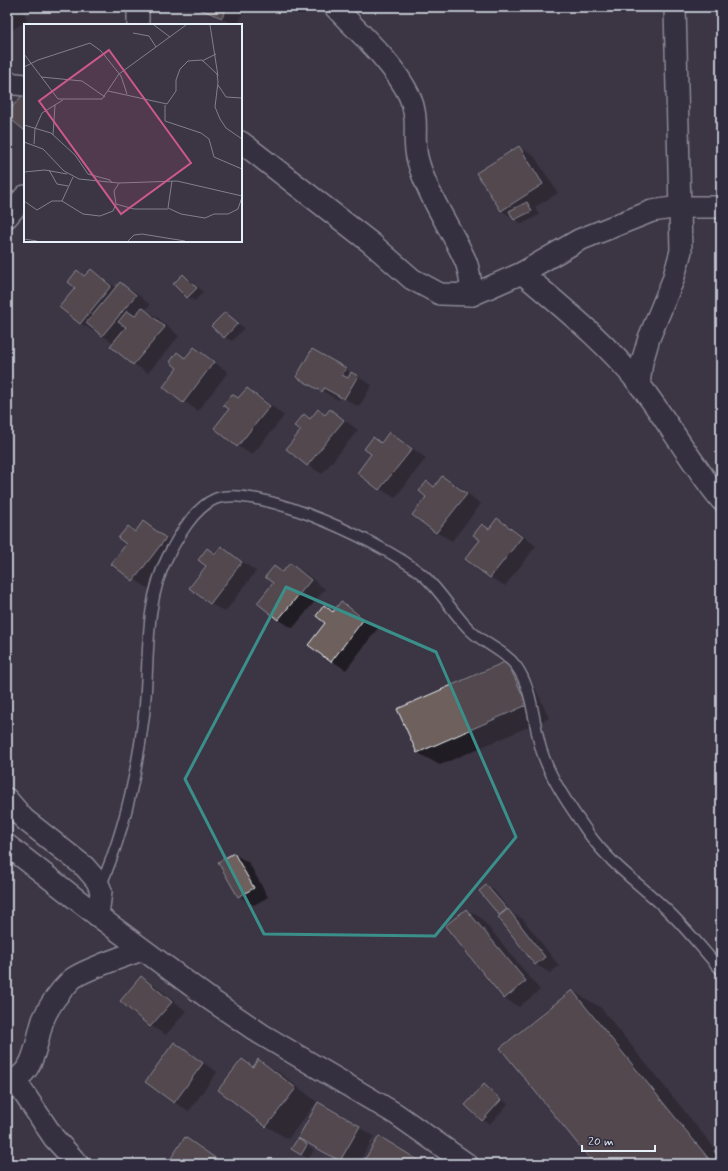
<svg xmlns="http://www.w3.org/2000/svg" width="728" height="1171" font-family="Mynerve,sans-serif">
	<rect width="100%" height="100%" fill="#3c3543"/>
	<filter id="ink" filterUnits="userSpaceOnUse"><feTurbulence type="fractalNoise" baseFrequency=".025" numOctaves="2"/><feDisplacementMap in="SourceGraphic" scale="8" xChannelSelector="R" yChannelSelector="G"/><feConvolveMatrix kernelMatrix="1 2 1 2 8 2 1 2 1" color-interpolation-filters="sRGB"/></filter>
	<g filter="url(#ink)">
		<g fill="#0007">
			<polygon points="7,7 20,7 28,20 7,33"/>
			<polygon points="194,7 245,7 238,25 205,13"/>
			<polygon points="526,7 585,7 585,8 537,13"/>
			<polygon points="519,147 534,156 558,193 535,207 539,215 522,224 501,210"/>
			<polygon points="7,182 25,197 7,227"/>
			<polygon points="91,270 117,288 120,284 135,292 150,305 145,310 157,317 179,336 148,373 134,364 111,346 114,343 96,331 95,332 80,323 77,288 77,272 85,277"/>
			<polygon points="183,275 190,280 203,292 195,301 187,297"/>
			<polygon points="225,313 244,328 232,341 225,337"/>
			<polygon points="194,348 228,372 198,411 164,387 179,368 177,353 186,358"/>
			<polygon points="312,350 372,385 359,407 340,396 338,400 297,376"/>
			<polygon points="247,389 262,398 284,416 252,455 238,446 231,409 233,395 239,399"/>
			<polygon points="318,410 326,415 330,410 358,430 322,474 308,465 302,430 304,415 311,419"/>
			<polygon points="390,433 426,458 395,498 380,489 358,473 373,454 373,438 382,443"/>
			<polygon points="443,477 458,486 481,504 452,541 437,533 414,515 428,497 427,482 435,487"/>
			<polygon points="497,519 512,528 536,546 505,586 490,577 489,529"/>
			<polygon points="144,522 180,547 149,589 112,564 127,544 128,528 136,532"/>
			<polygon points="221,547 256,571 225,612 210,603 207,565 208,549 216,554"/>
			<polygon points="290,564 305,573 325,589 293,628 278,620 274,583 274,567 283,572"/>
			<polygon points="341,603 356,611 378,628 346,670 332,661 325,607 334,612"/>
			<polygon points="507,662 529,675 549,718 440,765 418,753 399,709"/>
			<polygon points="234,854 249,863 268,897 254,905 239,897"/>
			<polygon points="486,886 494,890 513,914 523,919 559,966 550,973 535,964 501,915 480,891"/>
			<polygon points="467,910 481,918 540,990 519,1007 504,998"/>
			<polygon points="141,977 156,986 186,1011 166,1035 151,1026 121,1001"/>
			<polygon points="572,991 600,1007 716,1150 721,1146 721,1164 595,1164"/>
			<polygon points="174,1043 217,1072 189,1111 174,1102"/>
			<polygon points="243,1060 254,1067 258,1061 280,1073 317,1102 288,1139 266,1126"/>
			<polygon points="484,1086 508,1104 490,1124 483,1120"/>
			<polygon points="319,1104 374,1136 358,1164 346,1164 299,1137"/>
			<polygon points="185,1139 200,1147 225,1164 168,1164"/>
			<polygon points="305,1144 314,1150 308,1159 301,1154"/>
		</g>
		<g fill="#6e615c" stroke="#e8f1f8">
			<polygon points="194,7 227,7 222,18"/>
			<polygon points="25,92 25,131 7,116 7,113"/>
			<polygon points="519,146 543,184 501,211 476,173"/>
			<polygon points="7,185 14,191 7,200"/>
			<polygon points="527,202 532,211 514,220 509,211"/>
			<polygon points="91,269 111,286 80,324 59,307 75,288 68,282 77,270 84,276"/>
			<polygon points="183,274 197,288 187,298 173,284"/>
			<polygon points="120,282 136,295 102,336 86,323"/>
			<polygon points="142,307 165,327 133,365 110,346 126,327 118,322 127,311 135,316"/>
			<polygon points="225,312 238,323 224,338 211,326"/>
			<polygon points="194,347 214,362 183,403 163,387 177,368 170,362 177,352 185,358"/>
			<polygon points="312,349 346,368 342,375 348,378 351,372 358,376 344,399 324,388 322,392 296,377"/>
			<polygon points="247,388 270,406 237,447 214,428 229,409 223,405 232,394 238,398"/>
			<polygon points="318,409 325,415 330,409 344,420 307,466 286,449 301,430 294,426 304,414 310,419"/>
			<polygon points="389,432 412,449 379,490 357,473 371,454 364,449 373,437 381,443"/>
			<polygon points="442,476 467,494 436,533 412,515 426,497 419,491 427,481 434,487"/>
			<polygon points="497,518 522,537 490,578 465,559 480,540 473,535 482,524 489,529"/>
			<polygon points="143,521 166,538 133,581 111,564 126,544 118,538 128,526 135,532"/>
			<polygon points="221,546 242,562 210,604 189,588 206,566 198,560 207,548 215,554"/>
			<polygon points="290,563 311,580 278,620 257,603 273,583 265,577 274,566 282,572"/>
			<polygon points="341,601 364,619 331,662 308,645 325,623 316,616 324,605 333,612"/>
			<polygon points="507,661 527,705 417,753 397,709"/>
			<polygon points="234,853 254,888 238,897 218,862"/>
			<polygon points="486,885 507,909 499,915 479,891"/>
			<polygon points="466,909 526,981 504,999 445,926"/>
			<polygon points="508,909 545,957 535,965 498,917"/>
			<polygon points="141,976 172,1002 150,1027 120,1001"/>
			<polygon points="572,990 713,1164 594,1164 500,1048"/>
			<polygon points="174,1042 203,1063 174,1103 145,1082"/>
			<polygon points="242,1059 253,1067 258,1059 296,1088 266,1127 218,1090"/>
			<polygon points="484,1084 501,1100 482,1121 465,1105"/>
			<polygon points="318,1102 360,1126 340,1161 298,1138"/>
			<polygon points="379,1136 423,1163 423,1164 362,1164"/>
			<polygon points="185,1137 224,1164 167,1164"/>
			<polygon points="298,1138 307,1145 301,1155 291,1149"/>
			<polygon points="721,1145 721,1161 714,1151"/>
		</g>
		<g fill="none" stroke-linecap="round" stroke-linejoin="round">
			<g stroke="#e8f1f8" stroke-width="13">
				<path id="service" d="M100,887C124,833 137,773 144,715C150,663 143,604 168,556C178,537 194,508 215,499C257,482 395,548 426,578C443,594 454,615 471,631C484,644 505,651 516,666C533,689 533,722 541,749C550,779 571,808 589,834C610,864 641,885 667,910C687,929 703,950 721,970"/>
			</g>
			<g stroke="#e8f1f8" stroke-width="24">
				<g id="minor">
					<path d="M335,7C360,34 393,62 409,95C421,121 411,138 418,161C428,197 451,228 466,262C470,272 471,284 472,295"/>
					<polyline points="138,25 138,7"/>
					<polyline points="7,83 25,85"/>
					<polyline points="241,142 371,243 412,279 440,294 472,295 522,273 579,240 652,211 679,207 721,207"/>
					<polyline points="7,217 25,196"/>
					<path d="M522,273C563,308 606,342 639,384C668,421 691,463 721,500"/>
					<polyline points="639,384 642,362 649,338 673,280 681,251 675,7"/>
					<polyline points="7,799 24,819 85,867 97,881 101,891 98,916"/>
					<polyline points="7,845 98,916 211,1000 261,1034 396,1114 467,1164"/>
					<polyline points="15,1080 54,1138 78,1164"/>
					<path d="M7,1083C36,1074 35,1044 43,1020C49,1005 60,991 71,980C80,971 128,955 142,950"/>
				</g>
			</g>
			<use href="#service" stroke="#2f2a3d" stroke-width="10"/>
			<use href="#minor" stroke="#2f2a3d" stroke-width="21"/>
		</g>
	</g>
	<path d="M0 0H728V1171H0ZM286,587L436,652L516,837L435,936L264,934L185,779Z" fill="#3c3543" fill-opacity=".55" fill-rule="evenodd"/>
	<path fill="none" stroke="#3a8f8a" stroke-width="3" stroke-linejoin="round" d="M286,587L436,652L516,837L435,936L264,934L185,779Z"/>
	<g transform="translate(24 24)">
		<rect width="218" height="218" fill="#3c3543"/>
		<path fill="none" stroke="#81808b" stroke-width="1" d="M130,1L146,13M186,1L194,52M109,9L125,12L132,23M0,30L34,75H78L95,50L162,1M178,37L192,30M0,43L14,36L66,19L77,27L97,52L103,70M17,53L58,57L81,73M194,61L202,73L218,74M84,67L143,80L152,67V56L156,45L164,37L178,36L193,50L194,58L191,83L196,95L202,104L218,115M141,81V97L177,109L185,115L190,133L218,145M0,101L27,109L51,131L64,150L86,156L88,159M29,111L31,81M0,118L19,125L40,147L55,155L95,159L153,157L218,172M10,120L11,105L18,89L39,76M25,146L33,160L44,162M0,148L21,146L43,150M148,157L144,184L157,190L181,194L190,190H204L214,185L218,173M0,177L13,186L28,177H38L59,190L76,192L89,187L92,180L90,167L95,159M38,177L49,153M92,180L110,185H144M0,215L13,217M104,217L110,211L118,210L161,217"/>
		<path fill="#cd598a" fill-opacity="0.15" stroke="#cd598a" stroke-width="2" d="M85,26L167,139L97,190L15,77Z"/>
		<rect width="218" height="218" fill="none" stroke="#e8f1f8" stroke-width="2"/>
	</g>
	<rect width="728" height="1171" fill="none" stroke="#2f2a3d" stroke-width="24"/>
	<rect x="12" y="12" width="704" height="1147" fill="none" stroke="#e8f1f8" stroke-width="1.5" filter="url(#ink)"/>
	<path d="M582 1145v6h73v-6" fill="none" stroke="#e8f1f8" stroke-width="2"/>
	<text x="588" y="1145" font-size="12" fill="#e8f1f8" stroke="#2f2a3d" stroke-width="3" paint-order="stroke">20 m</text>
</svg>
